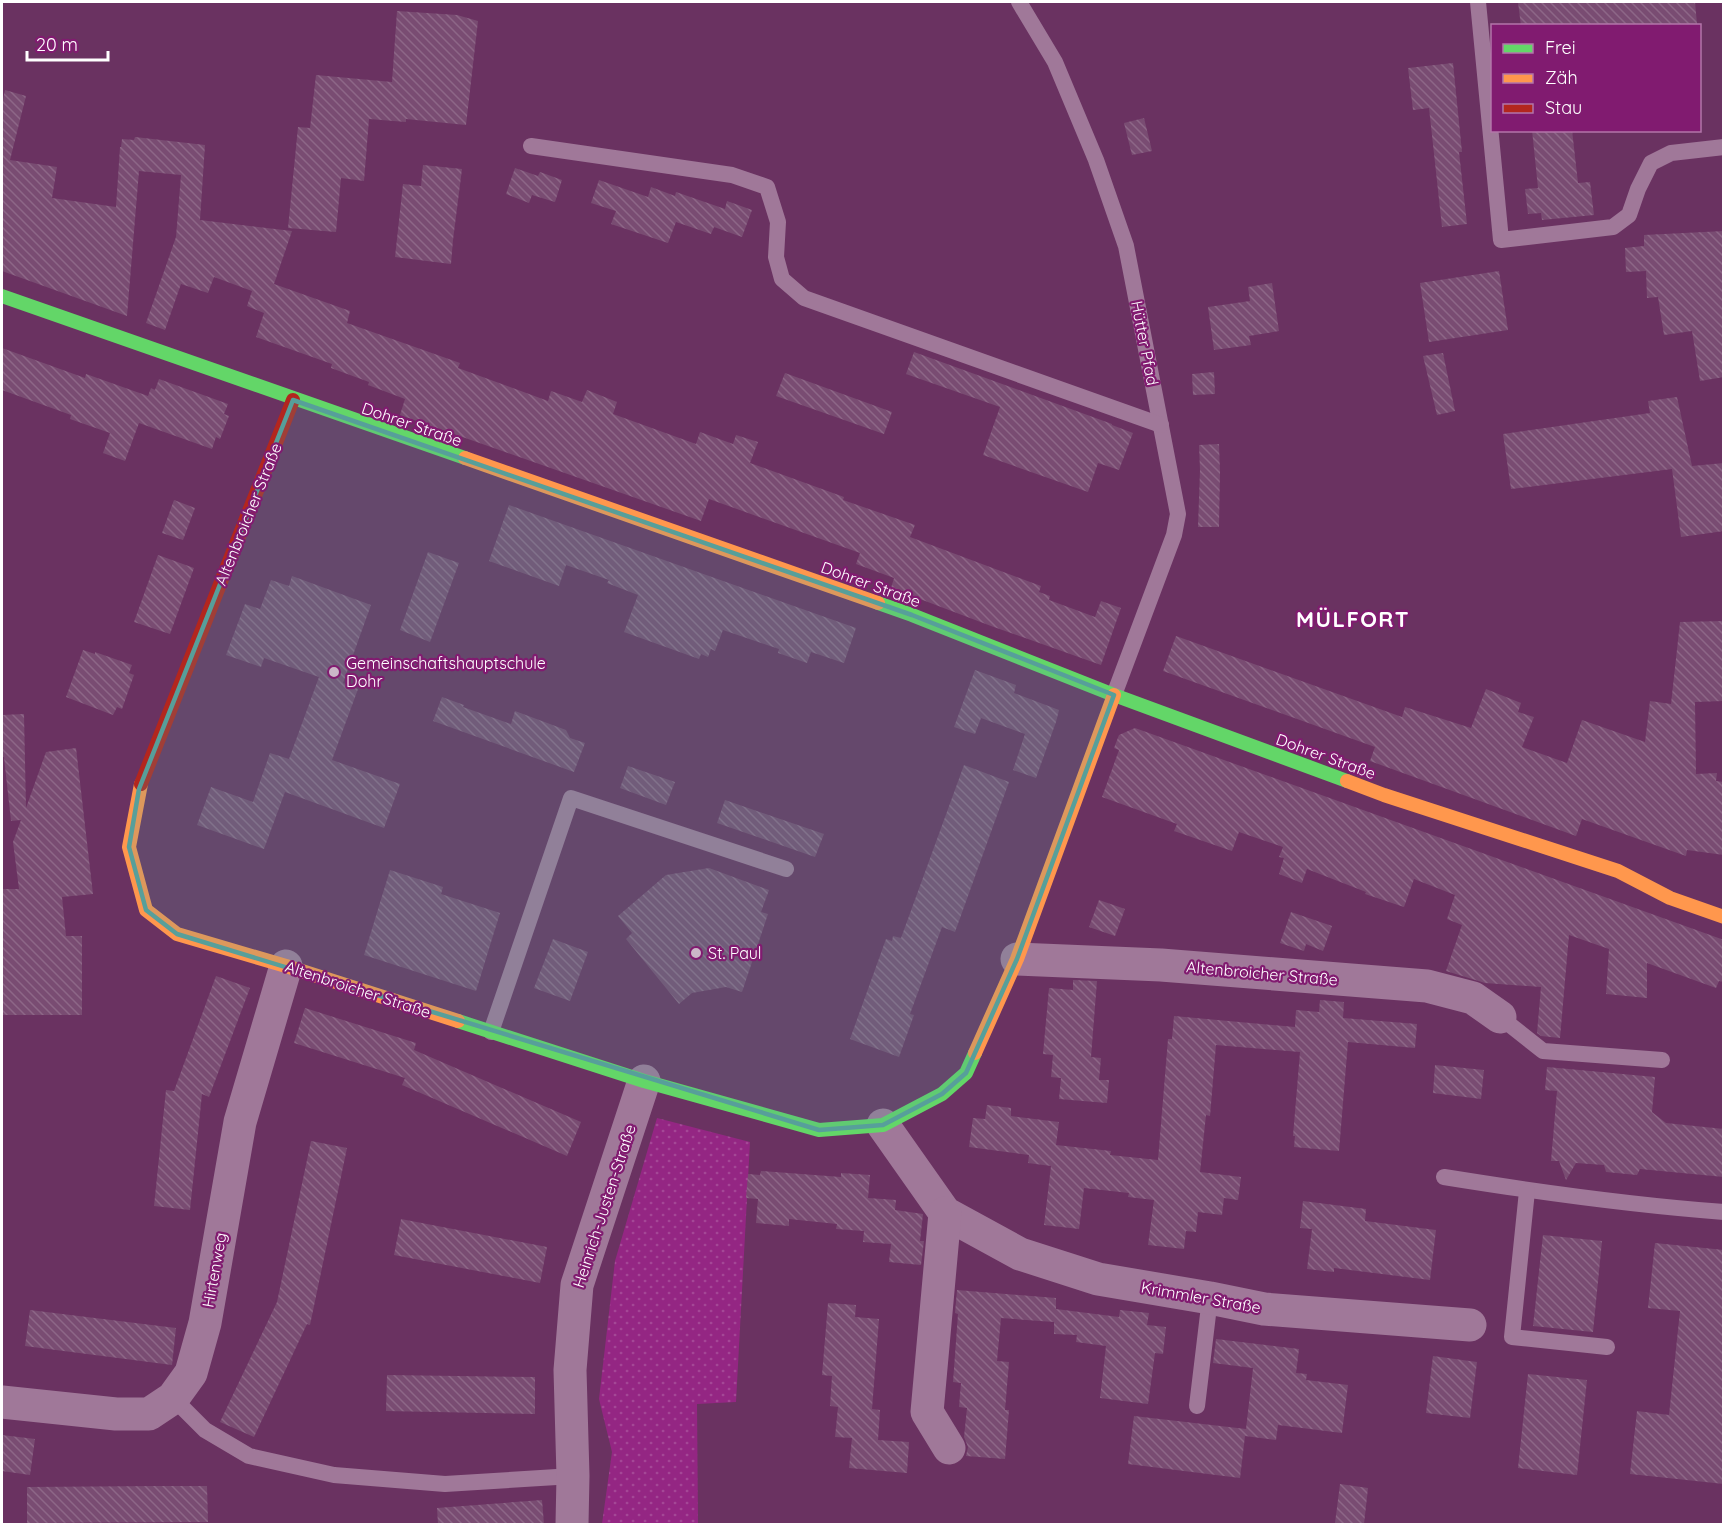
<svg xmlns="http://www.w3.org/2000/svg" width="1725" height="1526" font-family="Quicksand,sans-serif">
	<defs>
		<pattern id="grass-dots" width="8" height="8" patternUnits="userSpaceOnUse" patternTransform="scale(1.5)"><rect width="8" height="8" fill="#942683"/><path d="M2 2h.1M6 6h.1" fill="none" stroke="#a44796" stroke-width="1.8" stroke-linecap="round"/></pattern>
		<pattern id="building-back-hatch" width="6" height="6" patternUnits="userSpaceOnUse" patternTransform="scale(1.5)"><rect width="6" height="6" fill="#794c72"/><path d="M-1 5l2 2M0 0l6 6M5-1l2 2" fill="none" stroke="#8d6787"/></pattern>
	</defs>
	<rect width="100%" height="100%" fill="#6a3261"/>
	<polygon fill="url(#grass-dots)" points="657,1118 750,1142 736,1402 697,1404 698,1524 602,1524 612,1452 599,1399 615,1261"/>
	<g fill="url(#building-back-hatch)">
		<polygon points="1518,2 1695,2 1697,24 1680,26 1521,26"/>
		<polygon points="397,11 457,15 478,21 466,125 406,119 406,122 369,119 364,181 341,178 336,232 288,228 298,127 310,128 316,75 392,82"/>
		<polygon points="1453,63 1462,152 1459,152 1467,224 1442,227 1429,108 1413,110 1408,68"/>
		<polygon points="5,90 26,96 10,160 57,167 52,198 116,207 120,147 121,147 122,139 134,140 135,137 205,145 200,220 292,231 274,284 350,311 347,323 460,363 458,368 548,401 551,391 582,402 587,390 617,402 613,414 696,444 700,432 733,444 736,435 758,442 750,463 844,497 843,500 915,525 910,537 1041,586 1039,592 1050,596 1049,600 1095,617 1101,601 1121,608 1101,665 991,626 891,588 894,578 856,564 860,553 709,499 701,521 400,415 405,399 368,385 369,382 331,368 332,364 256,337 264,313 247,306 252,291 214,277 208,293 181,284 165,330 146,323 176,237 181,175 139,171 127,316 2,271 2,104"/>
		<polygon points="1144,118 1152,151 1132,155 1124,123"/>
		<polygon points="1532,130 1572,130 1578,183 1590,182 1594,215 1542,220 1541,213 1528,214 1525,189 1538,188"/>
		<polygon points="423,165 462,169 453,240 451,264 395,257 403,184 421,186"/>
		<polygon points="515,168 538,176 540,172 562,180 555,202 532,195 529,203 506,194"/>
		<polygon points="599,180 648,197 651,187 675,196 676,192 725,209 727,201 752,210 742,237 714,227 711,234 676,222 668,243 611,224 616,211 591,203"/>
		<polygon points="1724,231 1724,377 1700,381 1692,331 1664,335 1658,297 1647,298 1646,271 1626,272 1625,248 1644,246 1644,235"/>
		<polygon points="1499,271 1508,330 1429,342 1420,283"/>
		<polygon points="1272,283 1279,331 1249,336 1251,345 1214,350 1208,307 1250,301 1248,287"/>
		<polygon points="2,348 85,378 86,374 148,396 151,388 155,390 159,379 228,404 224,414 229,416 220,439 216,437 212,449 139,423 125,461 103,453 110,433 70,419 71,415 2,390"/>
		<polygon points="914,352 1112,424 1112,425 1133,433 1119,470 1098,463 1088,492 983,455 1000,407 906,374"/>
		<polygon points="1443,353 1455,411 1437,415 1423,356"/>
		<polygon points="1214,372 1215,394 1193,395 1192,374"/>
		<polygon points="785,373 892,412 884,434 776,396"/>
		<polygon points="1677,397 1692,466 1724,463 1724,531 1681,537 1672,469 1511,489 1503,434 1650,413 1648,401"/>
		<polygon points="1219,444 1220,472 1219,527 1198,527 1200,470 1199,445"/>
		<polygon points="174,500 195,508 183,540 162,533"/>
		<polygon points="509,505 856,628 844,663 811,652 807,663 778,653 779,649 723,630 715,651 711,649 708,657 701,654 699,659 624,632 638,595 607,583 609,580 566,565 559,586 489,561"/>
		<polygon points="428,552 459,563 430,642 400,630"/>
		<polygon points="158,555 194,568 170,634 134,622"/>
		<polygon points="292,576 371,605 343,683 358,689 332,760 400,784 384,828 285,792 264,849 197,825 211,787 253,802 270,753 289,759 319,677 264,658 261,667 226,655 245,604 260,609 271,580 289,586"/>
		<polygon points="1724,621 1724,701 1695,702 1696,774 1717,773 1716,781 1724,782 1724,855 1687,850 1686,856 1582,819 1576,836 1370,761 1375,747 1163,671 1176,636 1402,717 1405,707 1471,728 1486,689 1521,703 1518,712 1534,717 1522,747 1567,763 1582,720 1645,742 1650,701 1671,704 1680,622"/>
		<polygon points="83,650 95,654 95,652 132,665 129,673 134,675 122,709 117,707 113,715 66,697"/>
		<polygon points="975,670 1016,685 1014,693 1059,710 1056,722 1036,778 1013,770 1025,734 981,718 975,734 954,727"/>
		<polygon points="442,697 464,705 463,707 511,724 515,711 566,730 570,738 585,743 574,772 433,721"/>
		<polygon points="24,714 26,808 46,752 76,748 93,894 62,897 66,936 82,936 82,1015 2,1015 2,889 19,889 13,842 21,820 11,821 4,757 2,757 2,715"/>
		<polygon points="1135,728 1724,940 1724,982 1719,981 1716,988 1647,963 1647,998 1606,994 1609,949 1569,935 1560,1038 1541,1036 1537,1033 1541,987 1485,983 1446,971 1462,925 1447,919 1455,895 1414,879 1404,907 1365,894 1366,892 1307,869 1302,883 1279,874 1284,858 1279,857 1283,847 1239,832 1232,851 1174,831 1177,824 1102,797 1119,750 1114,748 1119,735"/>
		<polygon points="964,765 1009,782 955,932 942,927 910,1014 914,1015 899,1057 850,1039 886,939 892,941 893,936 901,938"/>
		<polygon points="628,766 675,782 666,805 620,788"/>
		<polygon points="725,800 824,834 815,857 717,823"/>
		<polygon points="709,868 769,890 761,912 768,914 742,992 726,987 692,993 679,1004 626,939 632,933 618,916 666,875"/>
		<polygon points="390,870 443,887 441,894 500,913 476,991 364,955"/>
		<polygon points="1099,900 1125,909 1115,936 1089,927"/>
		<polygon points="1291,912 1332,926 1323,951 1306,944 1304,951 1280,943"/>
		<polygon points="553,939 588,952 570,1001 534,988"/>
		<polygon points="216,976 250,988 209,1097 202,1094 190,1210 154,1206 166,1090 174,1091"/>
		<polygon points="1073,980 1097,981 1091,1057 1101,1058 1099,1080 1109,1080 1107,1103 1059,1099 1061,1078 1051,1077 1053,1055 1043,1054 1049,988 1073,990"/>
		<polygon points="1320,1000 1344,1002 1343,1018 1417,1024 1415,1048 1348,1042 1339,1151 1294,1147 1295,1136 1293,1136 1300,1052 1216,1045 1210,1116 1206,1115 1200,1172 1241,1177 1238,1200 1224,1198 1222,1215 1198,1212 1196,1232 1186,1231 1184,1249 1148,1245 1154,1200 1128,1197 1129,1193 1084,1188 1079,1229 1044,1225 1051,1166 1028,1163 1029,1155 969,1147 973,1118 985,1119 987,1105 1011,1108 1011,1116 1059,1122 1056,1145 1111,1151 1110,1155 1158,1160 1168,1039 1172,1039 1174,1016 1295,1027 1296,1010 1319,1012"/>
		<polygon points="305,1008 416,1043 414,1050 581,1122 567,1156 402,1085 405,1078 294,1043"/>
		<polygon points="1435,1065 1484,1070 1481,1099 1433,1093"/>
		<polygon points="1547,1067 1655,1077 1652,1112 1666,1123 1724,1129 1724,1177 1640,1169 1637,1175 1606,1172 1604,1165 1576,1163 1566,1180 1559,1161 1551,1161 1557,1091 1545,1090"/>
		<polygon points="311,1141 347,1148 310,1325 307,1324 254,1437 220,1422 277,1302"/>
		<polygon points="761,1171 841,1177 841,1173 870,1175 868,1198 896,1200 895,1210 923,1214 920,1241 924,1241 921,1265 889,1262 891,1244 863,1242 864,1231 836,1229 837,1224 789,1219 789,1226 756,1223 758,1199 746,1198 748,1174 760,1175"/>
		<polygon points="1303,1201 1366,1209 1365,1221 1436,1230 1430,1280 1334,1268 1334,1272 1307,1269 1312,1229 1300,1228"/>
		<polygon points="401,1219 547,1247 540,1283 394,1255"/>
		<polygon points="1543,1235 1602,1241 1593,1332 1533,1326"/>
		<polygon points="1655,1243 1724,1250 1724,1484 1630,1474 1637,1411 1669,1415 1680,1311 1648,1308"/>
		<polygon points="957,1290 1056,1298 1056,1309 1119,1317 1120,1310 1149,1313 1147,1325 1166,1327 1163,1354 1155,1353 1148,1404 1100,1398 1106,1346 1076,1342 1077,1335 1054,1334 1054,1322 1001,1318 997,1361 1009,1362 1005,1410 1009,1410 1005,1459 966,1456 968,1447 964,1437 967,1408 959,1407 961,1383 953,1382 958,1314 955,1313"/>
		<polygon points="828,1303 856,1305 855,1317 879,1319 872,1409 880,1410 878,1440 909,1442 907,1473 849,1468 852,1438 835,1437 838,1407 830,1406 832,1376 822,1375"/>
		<polygon points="30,1310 176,1328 172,1365 25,1346"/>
		<polygon points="1216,1339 1299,1349 1296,1373 1307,1374 1306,1380 1348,1385 1342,1433 1278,1425 1276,1440 1245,1436 1240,1478 1128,1464 1134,1416 1246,1429 1253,1368 1213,1363"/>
		<polygon points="1433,1356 1477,1362 1470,1418 1426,1413"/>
		<polygon points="1528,1374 1587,1380 1577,1475 1518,1468"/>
		<polygon points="387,1375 535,1377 535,1414 386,1411"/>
		<polygon points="2,1435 35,1439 30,1475 2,1471"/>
		<polygon points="1340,1484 1368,1488 1364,1524 1335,1523"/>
		<polygon points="155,1486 207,1486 208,1522 27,1523 27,1487"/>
		<polygon points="542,1500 544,1524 438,1524 437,1508"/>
	</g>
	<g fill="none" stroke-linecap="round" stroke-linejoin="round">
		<g stroke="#a07899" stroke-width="16">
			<polyline points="1019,2 1055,62 1096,160 1126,246 1178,514 1174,535 1114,695"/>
			<polyline points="1478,2 1501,240 1613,227 1629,215 1638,189 1651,163 1671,153 1724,147"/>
			<polyline points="531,146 732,175 767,187 778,222 776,257 782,279 804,298 1161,425"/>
			<polyline points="1500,1017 1543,1051 1662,1060"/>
			<polyline points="491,1032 571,798 786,869"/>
			<path d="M1444,1177C1537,1192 1630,1205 1724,1212"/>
			<polyline points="1527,1191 1512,1337 1607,1347"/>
			<polyline points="173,1398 205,1430 249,1456 334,1475 445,1484 573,1476"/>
			<polyline points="1197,1406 1210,1298"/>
		</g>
		<g stroke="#a07899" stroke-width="33">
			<polyline points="1017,959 1161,965 1427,986 1473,998 1500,1017"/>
			<polyline points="883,1125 945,1213 1020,1254 1098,1279 1210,1298 1264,1309 1470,1325"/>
			<polyline points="945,1213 927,1412 949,1448"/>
			<polyline points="2,1402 116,1414 149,1414 173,1398 191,1373 205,1323 240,1122 286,966"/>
			<polyline points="572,1524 573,1476 570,1370 577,1285 644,1081"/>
		</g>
		<g stroke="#63d668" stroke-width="14">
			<polyline points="2,296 465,458"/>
			<polyline points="878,603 912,615 1114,695 1347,781"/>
			<polyline points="458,1021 644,1081 819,1130 883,1125 942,1094 966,1073 975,1053"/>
		</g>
		<g stroke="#ff974d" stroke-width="14">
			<polyline points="465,458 878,603"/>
			<polyline points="1347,781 1384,795 1618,871 1670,898 1724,917"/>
			<polyline points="141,784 129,847 146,910 177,934 286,966 458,1021"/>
			<polyline points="975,1053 1017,959 1114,695"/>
		</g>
		<polyline stroke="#b3261e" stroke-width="14" points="141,784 293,400"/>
	</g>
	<path fill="#579f9a" fill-opacity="0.2" stroke="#579f9a" stroke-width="4.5" stroke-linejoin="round" d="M293,400L912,615L1114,695L1017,959L966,1073L942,1094L883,1125L819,1130L177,934L146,910L129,847L139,789Z"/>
	<g fill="#cbb7c8" stroke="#811b70" stroke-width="2">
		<circle cx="334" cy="672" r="6"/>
		<circle cx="696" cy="953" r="6"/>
	</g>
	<g text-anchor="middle" stroke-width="4.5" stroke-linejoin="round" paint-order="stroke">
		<g font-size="16" fill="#fff" stroke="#811b70">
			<text transform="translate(1145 343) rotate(79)" y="6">Hütter Pfad</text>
			<text transform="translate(412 424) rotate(19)" y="6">Dohrer Straße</text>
			<text transform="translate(248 514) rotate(-68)" y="6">Altenbroicher Straße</text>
			<text transform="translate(871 584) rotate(20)" y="6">Dohrer Straße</text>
			<text transform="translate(1326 756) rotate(20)" y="6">Dohrer Straße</text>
			<text transform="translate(1262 973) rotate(5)" y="6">Altenbroicher Straße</text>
			<text transform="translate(358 989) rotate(18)" y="6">Altenbroicher Straße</text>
			<text transform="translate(604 1206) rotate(-72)" y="6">Heinrich-Justen-Straße</text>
			<text transform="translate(214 1270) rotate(-80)" y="6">Hirtenweg</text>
			<text transform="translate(1201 1297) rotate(10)" y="6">Krimmler Straße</text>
		</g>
		<g font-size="16" fill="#fff" stroke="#811b70" text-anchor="start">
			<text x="346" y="669">Gemeinschaftshauptschule<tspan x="346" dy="18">Dohr</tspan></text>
			<text x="708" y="959">St. Paul</text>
		</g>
		<g font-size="22" font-weight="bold" letter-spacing="1.5" fill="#fff" stroke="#811b70">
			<text x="1353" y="627">MÜLFORT</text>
		</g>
	</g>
	<rect width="1725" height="1526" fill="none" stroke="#ffffff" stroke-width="6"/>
	<rect x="1491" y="24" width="210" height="108" fill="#811b70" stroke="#b376a9" stroke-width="1.5"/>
	<rect x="1503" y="44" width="30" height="9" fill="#63d668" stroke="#b376a9" stroke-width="1.5"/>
	<text x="1545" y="54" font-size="18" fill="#ffffff">Frei</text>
	<rect x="1503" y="74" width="30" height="9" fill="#ff974d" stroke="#b376a9" stroke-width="1.5"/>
	<text x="1545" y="84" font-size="18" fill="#ffffff">Zäh</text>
	<rect x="1503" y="104" width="30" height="9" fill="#b3261e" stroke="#b376a9" stroke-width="1.5"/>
	<text x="1545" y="114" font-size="18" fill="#ffffff">Stau</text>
	<path d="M27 51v9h81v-9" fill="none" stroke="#ffffff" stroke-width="3"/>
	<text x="36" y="51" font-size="18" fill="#ffffff" stroke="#811b70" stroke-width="4.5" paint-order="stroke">20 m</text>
</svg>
